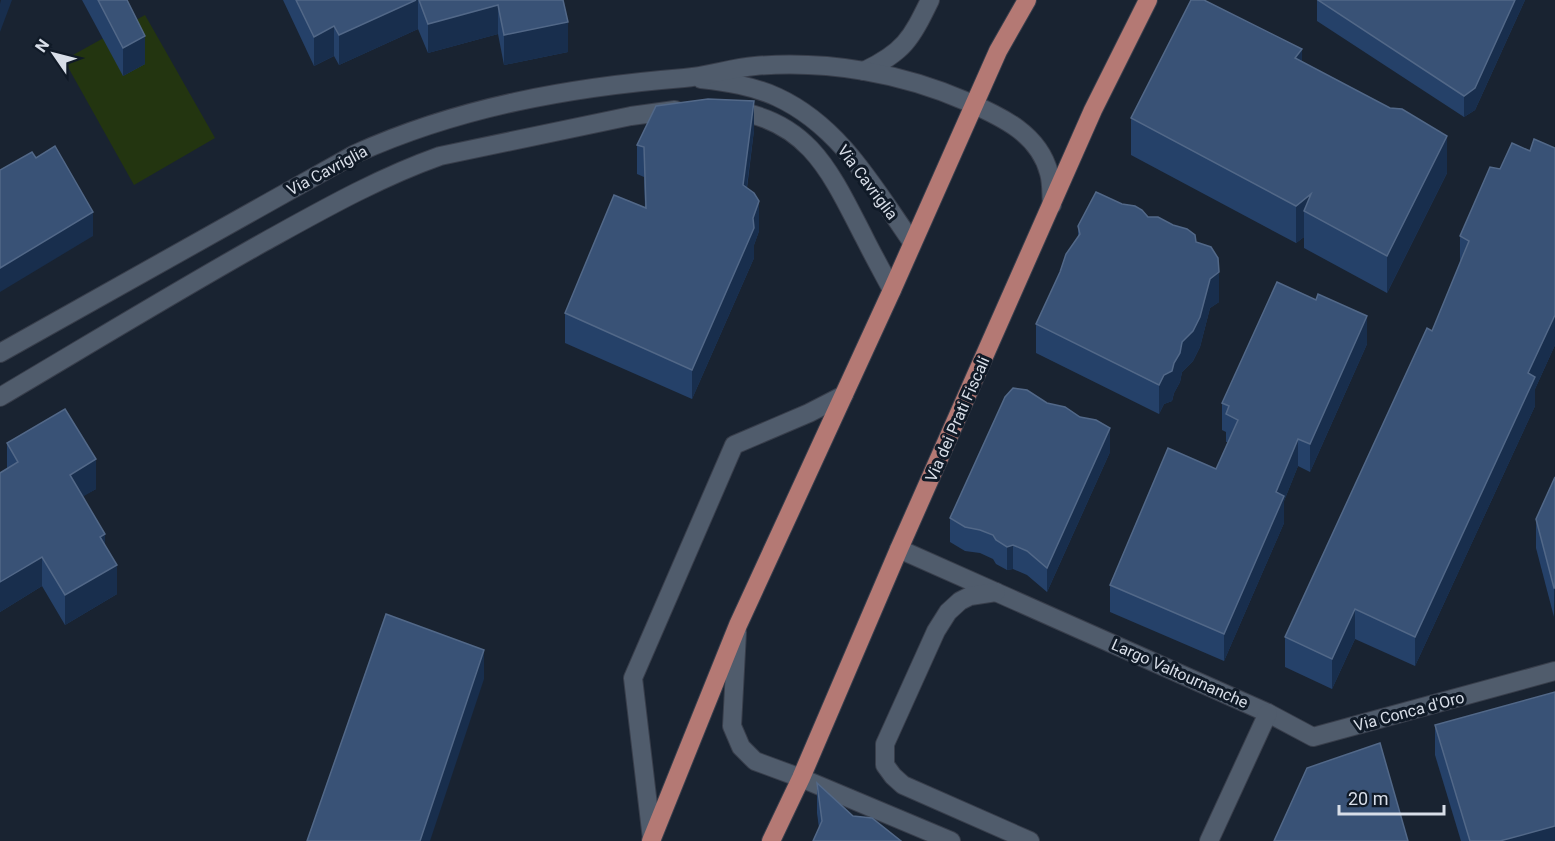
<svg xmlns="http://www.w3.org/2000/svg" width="1555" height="841" font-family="Roboto,sans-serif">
	<rect width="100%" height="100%" fill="#192331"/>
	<polygon fill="#233510" points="145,15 215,138 134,185 64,60"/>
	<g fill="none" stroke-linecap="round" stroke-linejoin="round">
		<g stroke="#383e4b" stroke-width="20">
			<g id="minor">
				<path d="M864,71C904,52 911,39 930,0"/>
				<path d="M701,79C727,82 753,86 777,97C840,126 874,188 912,242"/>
				<path d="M730,110C809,120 831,173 864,237C873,255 883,273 892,290"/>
				<path d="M0,353L355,154C459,107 571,87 684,78C708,76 731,68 755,66C827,60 902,73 968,102C1002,117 1039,134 1049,173C1052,183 1051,195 1052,205"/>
				<path d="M0,397C88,345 175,292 264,242C322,210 378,178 440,156L631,116L675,110"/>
				<polyline points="899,549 1268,713 1313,737 1555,671"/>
				<polyline points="996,592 970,596 960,601 948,612 936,631 885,744 885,765 893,776 903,785 1030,841"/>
				<polyline points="737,632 732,726 741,747 755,761 801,778 951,841"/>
				<polyline points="652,839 633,678 734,445 809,413 844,395"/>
				<polyline points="1209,841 1268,713"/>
			</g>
		</g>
		<g stroke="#383e4b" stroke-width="20">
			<g id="major">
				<polyline points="651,841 738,625 892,290 998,51 1027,0"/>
				<polyline points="771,841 801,778 899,549 1093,110 1148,0"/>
			</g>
		</g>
		<use href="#minor" stroke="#505c6c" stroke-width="18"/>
		<use href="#major" stroke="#b47974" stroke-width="18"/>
	</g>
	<g fill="#254169">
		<polygon points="82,0 127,0 145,64 123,76"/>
		<polygon points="283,0 563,0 568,52 504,65 498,34 428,53 418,29 339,65 334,56 314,66"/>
		<polygon points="1317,0 1525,0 1475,110 1464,117 1317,21"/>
		<polygon points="1302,61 1447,173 1387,293 1304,248 1304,237 1296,243 1131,155 1131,118"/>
		<polygon points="754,130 747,188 759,231 754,245 754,258 692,399 565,343 565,313 645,208 644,177 637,174 637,145"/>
		<polygon points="1555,148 1555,345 1535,389 1535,406 1415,666 1355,639 1332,689 1285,667 1285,637 1432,331 1460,263 1460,236 1500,169 1530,151"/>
		<polygon points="1148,217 1196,242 1219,302 1210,308 1200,347 1193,361 1182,372 1180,382 1174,393 1172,401 1164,404 1159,414 1036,353 1036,324 1078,237 1078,226"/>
		<polygon points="1316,300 1367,344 1310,472 1298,466 1284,501 1284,523 1224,661 1110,612 1110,585 1216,469 1228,442 1226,442 1226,432 1222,430 1222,403"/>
		<polygon points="7,443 96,489 83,496 105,545 117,594 65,625 42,586 0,612 0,473 7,469"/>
		<polygon points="1110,452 1047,592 1027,575 1013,569 1007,570 996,564 993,559 980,553 965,551 950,542 950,518"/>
		<polygon points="1555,477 1554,617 1536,548 1536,519"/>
		<polygon points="1435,725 1555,841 1461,841 1435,755"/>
		<polygon points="817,783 853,816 819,828 817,813"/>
	</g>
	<g fill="#182e4d">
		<polygon points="1,0 12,0 0,32 0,4"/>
		<polygon points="416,0 418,0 418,29 339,65 339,35"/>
		<polygon points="1515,0 1525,0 1475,110 1464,117 1464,96"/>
		<polygon points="498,5 498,34 428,53 428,24"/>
		<polygon points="568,22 568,52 504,65 504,35"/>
		<polygon points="334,26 334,56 314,66 314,37"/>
		<polygon points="145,36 145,64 123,76 123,48"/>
		<polygon points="1302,49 1302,86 1295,58"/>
		<polygon points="754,101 754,130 743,215 743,185"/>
		<polygon points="1447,136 1447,173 1387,293 1387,256"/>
		<polygon points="1311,194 1304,211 1304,237 1296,243 1296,206"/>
		<polygon points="759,201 759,231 754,245 754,258 692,399 692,370"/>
		<polygon points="93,212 93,236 0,292 0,268"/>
		<polygon points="1219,272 1219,302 1210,308 1200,347 1193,361 1182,372 1180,382 1174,393 1172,401 1164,404 1159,414 1159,385 1164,375 1174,363 1210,279"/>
		<polygon points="1555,315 1555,345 1535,389 1535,406 1415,666 1415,637 1528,373"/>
		<polygon points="1367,316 1367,344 1310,472 1310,444"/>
		<polygon points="1110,428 1110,452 1047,592 1047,568"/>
		<polygon points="1298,439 1298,466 1284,501 1284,523 1224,661 1224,634 1276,492"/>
		<polygon points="96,459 96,489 70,504 70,475"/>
		<polygon points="105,534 105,564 100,537"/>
		<polygon points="1013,545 1013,569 1007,570 1007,547"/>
		<polygon points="42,557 42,586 0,612 0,582"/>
		<polygon points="117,565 117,594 65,625 65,595"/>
		<polygon points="1554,588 1555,588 1554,617"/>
		<polygon points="1355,609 1355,639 1332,689 1332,659"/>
		<polygon points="484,650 484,679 430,841 420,841"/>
		<polygon points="1555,826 1555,841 1500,841"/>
	</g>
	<g fill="#395276" stroke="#526888" stroke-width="1.5">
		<polygon points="98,0 127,0 145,36 123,48"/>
		<polygon points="296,0 416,0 339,35 334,26 314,37"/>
		<polygon points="419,0 563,0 568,22 504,35 498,5 428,24"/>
		<polygon points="1191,0 1204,0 1302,49 1295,58 1390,108 1402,109 1447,136 1387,256 1304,211 1311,194 1296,206 1131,118"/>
		<polygon points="1318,0 1515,0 1475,88 1464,96"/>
		<polygon points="708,99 754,101 743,185 754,193 759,201 753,218 754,228 692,370 565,313 614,195 646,208 644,147 637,145 656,106"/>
		<polygon points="1534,139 1555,148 1555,315 1528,373 1535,377 1415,637 1355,609 1332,659 1285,637 1427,328 1432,331 1469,241 1460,236 1490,167 1500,169 1512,143 1530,151"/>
		<polygon points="55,146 93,212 0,268 0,170 32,152 36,158"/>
		<polygon points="1096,192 1122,204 1135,206 1142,210 1148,217 1158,217 1173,225 1187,229 1195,235 1196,242 1211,247 1218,258 1219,272 1210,279 1200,317 1193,331 1182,342 1180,353 1174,363 1172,371 1164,375 1159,385 1036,324 1060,272 1066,254 1080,234 1078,226"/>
		<polygon points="1277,282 1316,300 1318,294 1367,316 1310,444 1298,439 1276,492 1284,496 1224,634 1110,585 1168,448 1216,469 1238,420 1226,414 1229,406 1222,403"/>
		<polygon points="1013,388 1027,390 1047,403 1065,407 1080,417 1096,420 1110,428 1047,568 1027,551 1013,545 1007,547 996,540 993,535 980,530 965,527 950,518 1005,397"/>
		<polygon points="65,409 96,459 70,475 105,534 100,537 117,565 65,595 42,557 0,582 0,473 18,462 7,443"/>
		<polygon points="1555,477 1555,588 1554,588 1536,519"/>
		<polygon points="386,614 484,650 420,841 307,841"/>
		<polygon points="1555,692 1555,826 1500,841 1470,841 1435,725"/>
		<polygon points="1380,743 1408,841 1274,841 1307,768"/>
		<polygon points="817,783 853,816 872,818 901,841 813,841 822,821"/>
	</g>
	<g text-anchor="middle" stroke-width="6" stroke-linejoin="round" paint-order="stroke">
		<g font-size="16" fill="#d8dee8" stroke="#101a27">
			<text transform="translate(327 170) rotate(-28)" y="6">Via Cavriglia</text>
			<text transform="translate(868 182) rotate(53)" y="6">Via Cavriglia</text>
			<text transform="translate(957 419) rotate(-66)" y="6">Via dei Prati Fiscali</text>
			<text transform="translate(1180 673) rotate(24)" y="6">Largo Valtournanche</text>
			<text transform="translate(1409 711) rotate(-15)" y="6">Via Conca d'Oro</text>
		</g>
	</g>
	<g transform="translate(54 54) rotate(305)" stroke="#101a27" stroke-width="4.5" paint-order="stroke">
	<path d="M0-4.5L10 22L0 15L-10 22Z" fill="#d8dee8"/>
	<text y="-9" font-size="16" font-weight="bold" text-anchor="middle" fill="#d8dee8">N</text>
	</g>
	<path d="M1339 805v9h105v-9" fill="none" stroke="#d8dee8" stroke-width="3"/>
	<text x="1348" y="805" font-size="18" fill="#d8dee8" stroke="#101a27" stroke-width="4.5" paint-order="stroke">20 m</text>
</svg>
